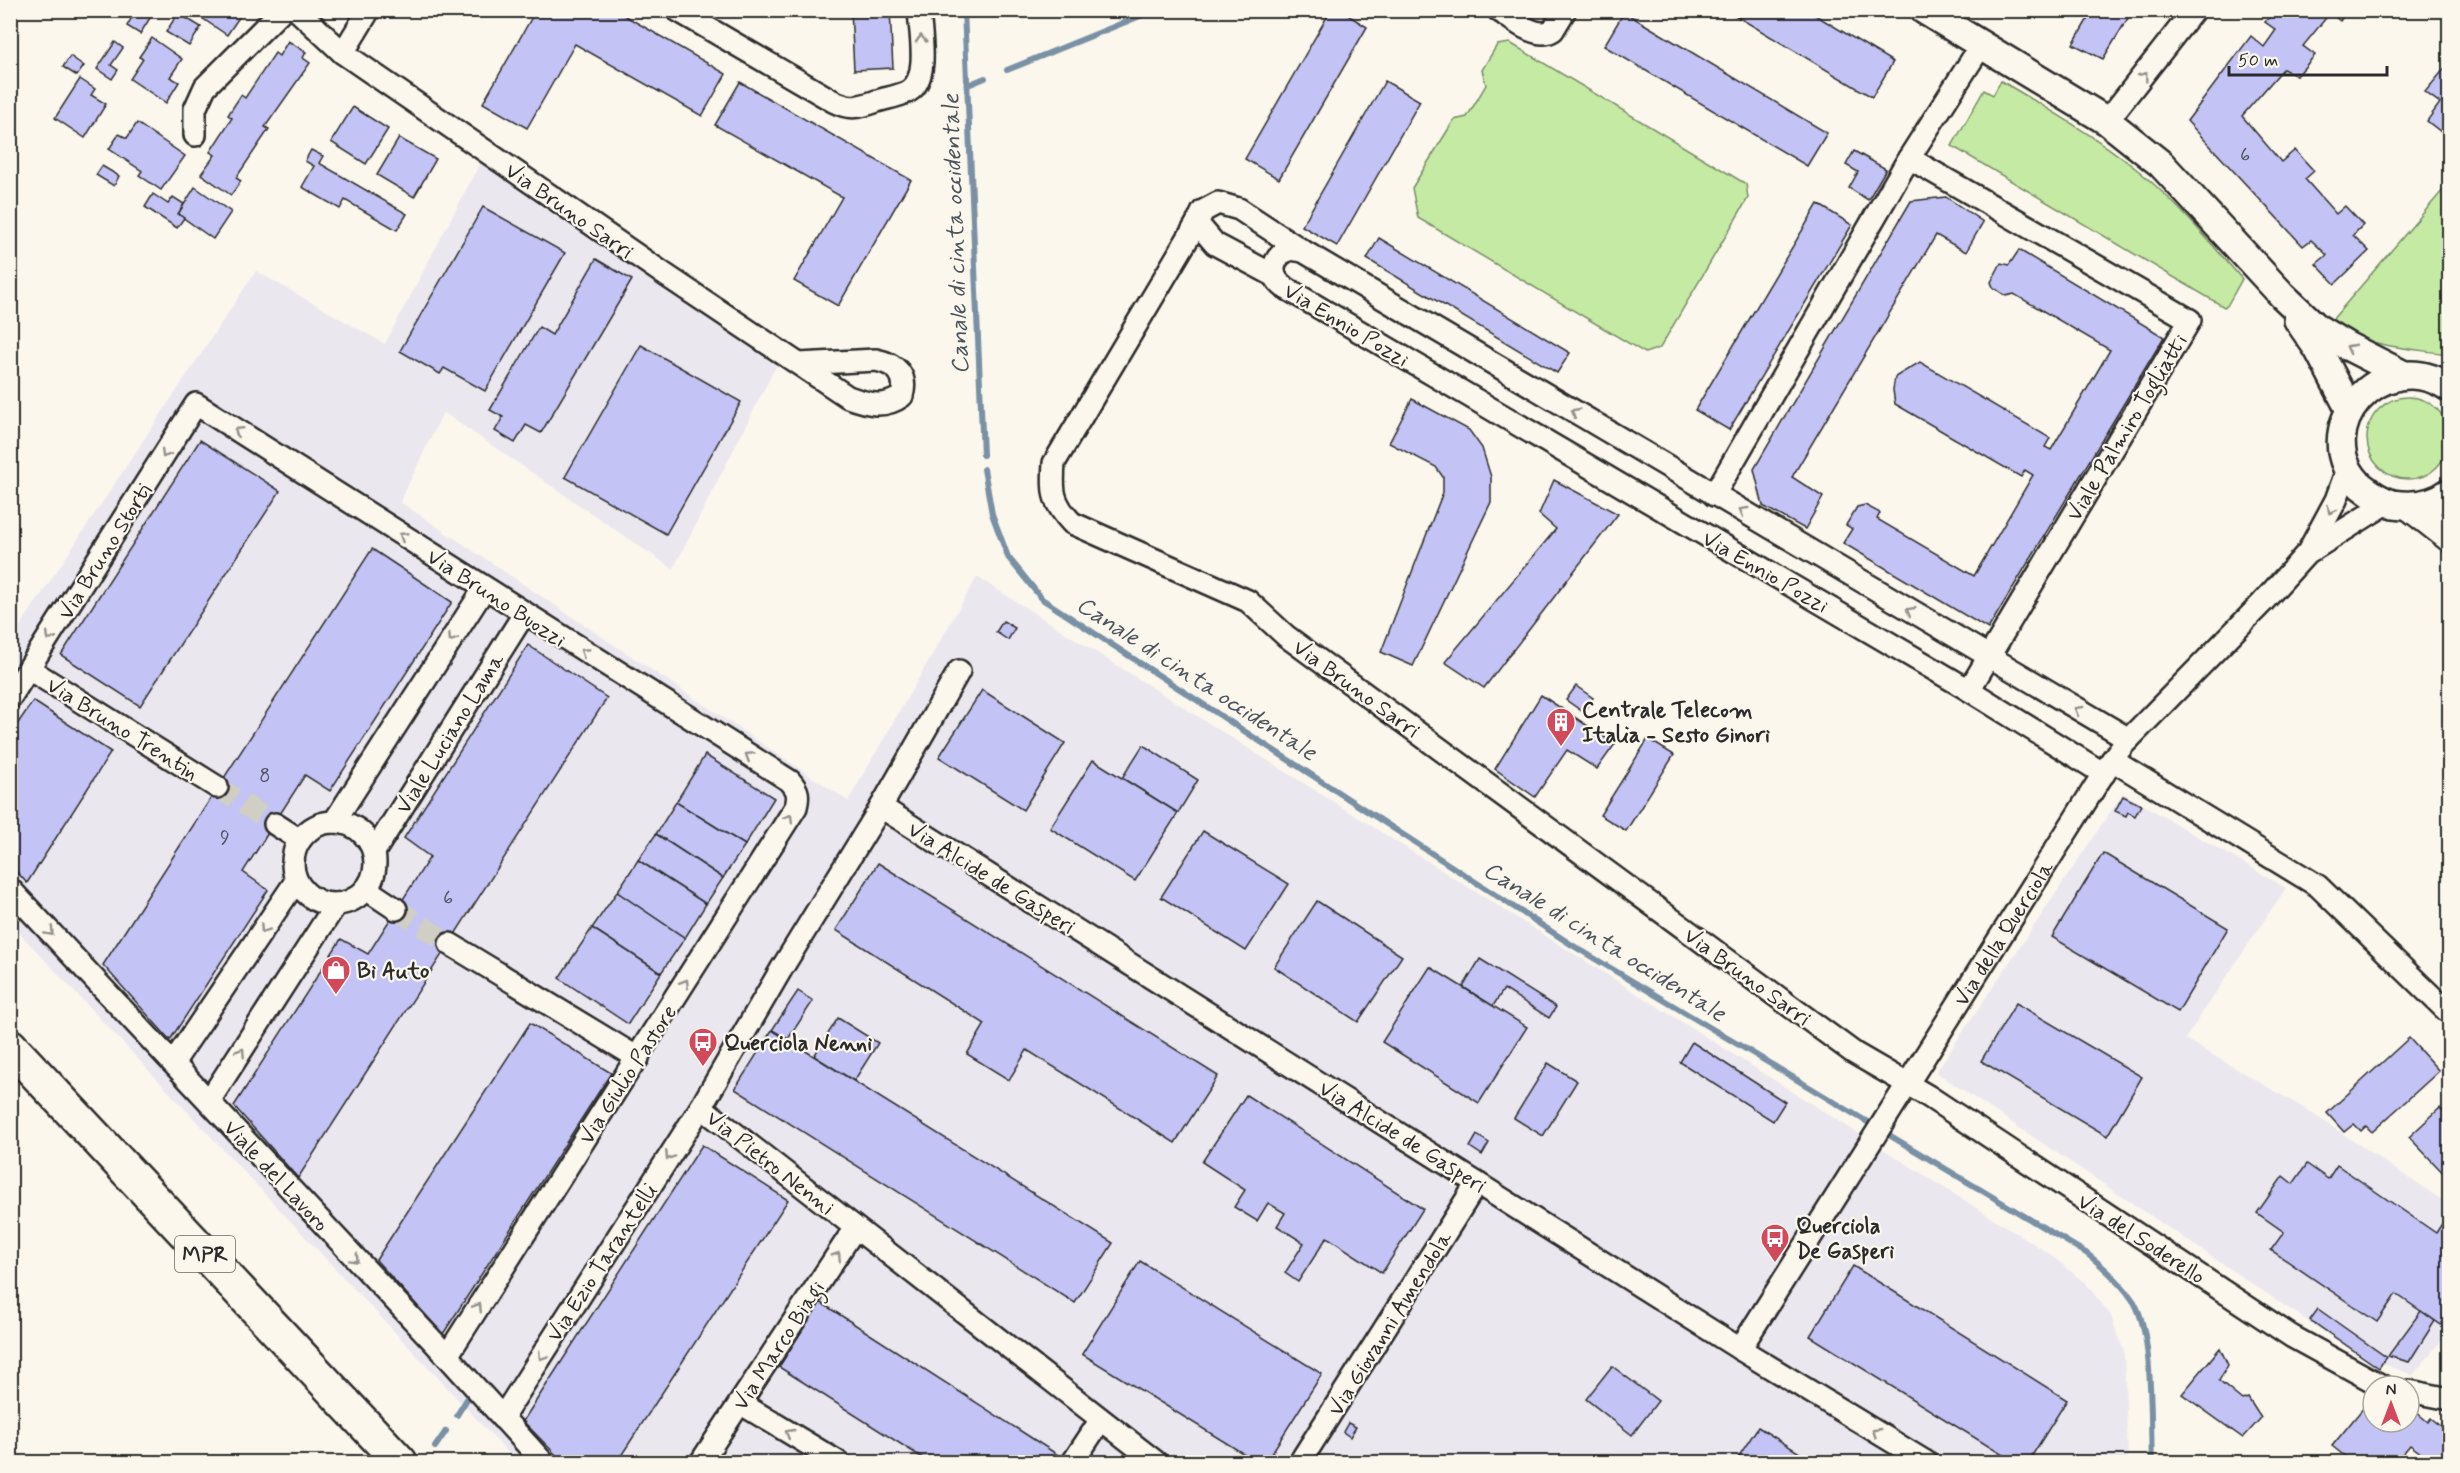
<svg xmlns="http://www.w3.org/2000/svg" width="2460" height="1473" font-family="Mynerve,sans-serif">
	<rect width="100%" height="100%" fill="#fbf7ec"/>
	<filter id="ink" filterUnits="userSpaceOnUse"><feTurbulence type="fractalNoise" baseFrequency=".0167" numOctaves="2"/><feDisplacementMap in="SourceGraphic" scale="12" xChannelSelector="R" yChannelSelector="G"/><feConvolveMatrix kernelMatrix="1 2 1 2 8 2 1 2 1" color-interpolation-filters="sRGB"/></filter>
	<g filter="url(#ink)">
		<g fill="#eae7ef">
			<polygon points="493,139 776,366 673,569 443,412 400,502 848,801 977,577 2051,1255 2086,1284 2110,1314 2124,1352 2128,1462 517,1462 11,924 11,640 256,271 385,344"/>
			<polygon points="2123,793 2286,888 2185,1039 2307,1110 2449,1205 2449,1331 2413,1375 2357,1354 1936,1072"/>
		</g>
		<g fill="#c5eaa4" stroke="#788a68" stroke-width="1.5">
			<polygon points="1510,43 1746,184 1748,198 1660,348 1645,353 1418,218 1412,188 1454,120 1467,117 1486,85 1482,70 1497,45"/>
			<path d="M2001,81C2049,109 2097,137 2140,172C2177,203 2210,242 2242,279L2227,306L2224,307L1952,146L1984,90L1993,95Z"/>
			<path d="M2449,183V352L2441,353C2405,348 2360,347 2332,320Z"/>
			<circle cx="2408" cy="438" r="41"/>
		</g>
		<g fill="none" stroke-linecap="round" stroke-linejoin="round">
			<g stroke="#7990a5" stroke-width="6">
				<polyline points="964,10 983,455"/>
				<polyline points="1007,70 1155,10"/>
				<polyline points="968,85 985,78"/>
				<path d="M984,469L992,514L1008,557L1042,599L1572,945L2086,1253C2104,1267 2121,1282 2134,1302C2154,1336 2150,1421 2152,1462"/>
				<polyline points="457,1415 467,1399"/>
				<polyline points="435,1447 446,1431"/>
			</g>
		</g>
		<g fill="#c3c3f5" stroke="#2b2b2b" stroke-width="1.5">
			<polygon points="136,10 155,10 140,34 127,26"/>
			<polygon points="190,10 244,10 227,35"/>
			<polygon points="536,10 615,10 726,74 702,116 575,44 527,128 483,103"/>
			<polygon points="851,10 890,10 893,68 854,70"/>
			<polygon points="1331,10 1340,10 1367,27 1279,179 1245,159"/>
			<polygon points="1726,10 1807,10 1893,62 1872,97"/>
			<polygon points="2093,10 2133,10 2103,59 2073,44"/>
			<polygon points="2275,10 2348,10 2340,21 2330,13 2303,46 2315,55 2297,76 2283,69 2242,116 2281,162 2295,150 2314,171 2305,179 2336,214 2345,206 2363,225 2353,235 2369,251 2335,284 2316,264 2327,255 2311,240 2303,246 2187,121 2251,36 2264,47 2276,30 2265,22"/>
			<polygon points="1624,12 1827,133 1807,166 1604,46"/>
			<polygon points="178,13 201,27 189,46 166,32"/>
			<polygon points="152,38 182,59 170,77 179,82 166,103 130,79 143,59 139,57"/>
			<polygon points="288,41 306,52 303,58 310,63 265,127 269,129 236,178 241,181 231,195 201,174 215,155 210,152 232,118 228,115 241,95 245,98 275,53 279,56"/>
			<polygon points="115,42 123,48 111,65 118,70 112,79 97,69"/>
			<polygon points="70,56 84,66 77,76 63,67"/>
			<polygon points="2445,68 2450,71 2450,139 2427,121 2440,103 2425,92"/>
			<polygon points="80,79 95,89 91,95 106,104 85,138 55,118"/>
			<polygon points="1385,81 1420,101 1337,246 1302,226"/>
			<polygon points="740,82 911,180 838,306 794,281 842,197 715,125"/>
			<polygon points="353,107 388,129 366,164 331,142"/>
			<polygon points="137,123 185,156 161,190 139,175 142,171 109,149 119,134 127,138"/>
			<polygon points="399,138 436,159 414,197 377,175"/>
			<polygon points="311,150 323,156 319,163 407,214 397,230 345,200 340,209 302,187 314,166 305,161"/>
			<polygon points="1854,151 1886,169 1868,200 1849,188 1858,172 1846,165"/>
			<polygon points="102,166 119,176 114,186 96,175"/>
			<polygon points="195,187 231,212 213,239 178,214"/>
			<polygon points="153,194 168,204 173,197 184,204 178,214 184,218 177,228 145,207"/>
			<polygon points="1946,197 1983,222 1966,252 1936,235 1792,477 1823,497 1805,529 1763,506 1754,469 1911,201"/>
			<polygon points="1818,204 1852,225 1729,430 1695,410"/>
			<polygon points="483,207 565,253 485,391 444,368 440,374 400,351"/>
			<polygon points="1379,238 1570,353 1557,373 1367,259"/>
			<polygon points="2019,250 2164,337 1988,629 1843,543 1852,529 1846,525 1857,507 1865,505 1880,513 1877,519 1974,576 2033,475 2025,470 2021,477 1895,404 1893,390 1895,377 1920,362 2050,438 2045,447 2051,450 2110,350 2014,294 2006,296 1993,287 1991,282 2001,263 2009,265"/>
			<polygon points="596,259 632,280 541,433 526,425 515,443 495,431 503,417 490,410 539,327 552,335"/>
			<polygon points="641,345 741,402 666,534 565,477"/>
			<polygon points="1412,399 1469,430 1482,448 1491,477 1491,502 1413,666 1381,652 1443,492 1443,477 1436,467 1389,443"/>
			<polygon points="200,440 280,491 140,706 61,655"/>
			<polygon points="1554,480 1618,514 1484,688 1445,662 1556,529 1539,514"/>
			<polygon points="372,549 452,602 330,791 305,775 243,872 268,890 170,1040 103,965"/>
			<polygon points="1003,621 1015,628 1008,640 996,632"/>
			<polygon points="528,645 607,698 298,1178 234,1106 341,939 368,954 430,857 404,838"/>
			<polygon points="1576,686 1593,698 1583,712 1566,700"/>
			<polygon points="982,690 1065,743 1023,810 939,757"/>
			<polygon points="1541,695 1615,744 1597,769 1567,750 1535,797 1495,769"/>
			<polygon points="33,701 111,752 27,883 10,865 10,735"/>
			<polygon points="1648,739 1674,755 1626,831 1600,815"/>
			<polygon points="1143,745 1198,780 1178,813 1122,778"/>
			<polygon points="705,755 774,798 745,845 676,802"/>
			<polygon points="1093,760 1178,813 1135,881 1050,828"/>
			<polygon points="2123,796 2141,805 2135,816 2128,812 2126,816 2115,811"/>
			<polygon points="676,802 745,845 723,878 656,834"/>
			<polygon points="1203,831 1289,884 1246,951 1161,897"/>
			<polygon points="656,834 723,878 706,904 638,860"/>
			<polygon points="2103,853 2228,928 2178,1012 2052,937"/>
			<polygon points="638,860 706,904 685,938 617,892"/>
			<polygon points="878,863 1218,1076 1175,1143 1027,1050 1009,1080 967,1054 985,1024 836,930"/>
			<polygon points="617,892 685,938 661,973 592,928"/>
			<polygon points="1317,901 1402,956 1358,1022 1274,967"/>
			<polygon points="592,928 661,973 628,1024 559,978"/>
			<polygon points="1480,959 1556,1007 1549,1018 1504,989 1493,1006 1463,987"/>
			<polygon points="1430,967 1527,1027 1479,1103 1382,1042"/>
			<polygon points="798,991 813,1001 788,1039 772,1030"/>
			<polygon points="2016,1003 2142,1077 2107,1136 1981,1061"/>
			<polygon points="838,1018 878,1043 854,1081 814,1056"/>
			<polygon points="530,1023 611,1073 443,1334 376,1260"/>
			<polygon points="772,1030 1113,1243 1075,1303 735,1089"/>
			<polygon points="2409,1038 2439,1071 2372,1132 2366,1126 2361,1131 2354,1124 2344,1132 2327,1113"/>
			<polygon points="1692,1042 1785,1102 1773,1121 1680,1062"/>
			<polygon points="1548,1063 1577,1081 1543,1136 1514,1118"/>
			<polygon points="1246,1095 1423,1209 1382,1273 1327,1237 1298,1282 1285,1273 1304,1243 1277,1226 1285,1213 1268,1203 1257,1221 1234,1207 1245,1190 1202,1162"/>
			<polygon points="2440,1108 2450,1119 2450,1180 2409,1137"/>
			<polygon points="1477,1135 1489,1143 1482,1155 1470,1147"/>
			<polygon points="702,1145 788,1200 617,1462 563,1462 523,1421"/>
			<polygon points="2307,1164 2328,1179 2337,1165 2436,1233 2445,1219 2450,1221 2450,1331 2396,1294 2377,1322 2271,1250 2284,1232 2257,1213 2283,1176 2293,1184"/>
			<polygon points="1140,1261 1322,1374 1266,1462 1257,1462 1082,1354"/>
			<polygon points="1853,1266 2067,1400 2028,1462 2014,1462 1810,1336"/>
			<polygon points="820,1302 1058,1455 1053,1462 929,1462 779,1367"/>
			<polygon points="2318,1309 2386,1357 2379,1368 2310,1320"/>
			<polygon points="2421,1311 2435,1321 2409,1362 2388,1356"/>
			<polygon points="2220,1348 2228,1365 2219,1381 2242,1400 2248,1398 2261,1418 2243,1438 2182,1394"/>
			<polygon points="1612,1366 1658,1401 1632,1435 1586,1399"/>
			<polygon points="2373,1396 2373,1422 2409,1422 2409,1406 2428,1422 2431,1418 2441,1426 2450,1417 2450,1462 2433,1462 2410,1445 2396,1462 2352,1462 2332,1446"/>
			<polygon points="1348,1423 1356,1427 1350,1437 1343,1432"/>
			<polygon points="1758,1427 1814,1462 1735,1462"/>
		</g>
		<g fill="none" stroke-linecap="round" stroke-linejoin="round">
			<g stroke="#d1cec5" stroke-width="21" stroke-dasharray="21 10" stroke-linecap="butt">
				<polyline points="217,787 275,824"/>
				<polyline points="396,909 450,944"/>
			</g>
			<g stroke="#2b2b2b" stroke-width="26">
				<g id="minor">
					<path d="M297,10L343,53L664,274L848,397C868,404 884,409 902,396C908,375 896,364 876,360L799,364"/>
					<path d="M677,10L833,101C850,110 860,107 877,101C887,98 900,96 909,91C930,78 920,32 919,10"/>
					<path d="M1498,10C1512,19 1537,41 1553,30L1565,10"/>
					<polyline points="343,53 369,10"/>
					<polyline points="2107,121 2194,10"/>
					<polyline points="195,135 195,109 205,87 282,10"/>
					<polyline points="1909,158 2190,320 1969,690"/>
					<path d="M1197,223L1054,463C1052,491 1052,502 1072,523L1248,601L1286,636L1854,1053L1928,1096L2291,1336L2382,1386"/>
					<polyline points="1275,276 1215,244 1197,223 1203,211 1218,203 1239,209 1303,251"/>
					<polyline points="1714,495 1909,158 1982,44"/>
					<polyline points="2309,552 2387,503"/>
					<polyline points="29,669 217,787"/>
					<path d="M10,698L196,404L790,781C798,790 799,795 796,807L447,1356"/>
					<polyline points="2112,760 2318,886 2447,1011"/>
					<path d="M2104,774L1969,690L1284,287C1268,275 1272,257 1290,249L1303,251L2129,739"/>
					<polyline points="881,807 1740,1349 1926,1462"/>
					<polyline points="334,822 484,589"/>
					<circle cx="334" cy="863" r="41"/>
					<polyline points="275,824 300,840"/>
					<polyline points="374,852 524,614"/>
					<polyline points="10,889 447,1356 543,1462"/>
					<polyline points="366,889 396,909"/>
					<polyline points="450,944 638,1058"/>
					<polyline points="173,1063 296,881"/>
					<polyline points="209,1101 336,904"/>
					<polyline points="701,1107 1156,1462"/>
					<path id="s1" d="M1740,1349L2112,760L2123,745L2262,603L2308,552L2336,500L2348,467"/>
					<polyline points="2409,1391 2450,1399"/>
					<polyline points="740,1403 838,1462"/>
					<polyline points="502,1418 701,1107 782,968 881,807 959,671"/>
					<polyline points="701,1462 855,1228"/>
					<polyline points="1073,1462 1100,1421"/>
					<polyline points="1300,1462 1477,1183"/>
				</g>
			</g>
			<g stroke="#2b2b2b" stroke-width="32">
				<g id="tertiary">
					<polyline points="1924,10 2107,121 2161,164 2283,296 2317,328 2347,346 2402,374"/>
					<polyline points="2298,320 2318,349 2350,410"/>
					<path d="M2450,388C2382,341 2304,432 2361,486C2371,494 2381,501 2393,504C2413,507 2433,505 2450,492"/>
					<polyline points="2409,506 2450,538"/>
				</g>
			</g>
			<g stroke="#2b2b2b" stroke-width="38">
				<polyline id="primary" points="10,1046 400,1462"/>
			</g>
			<use href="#minor" stroke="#fbf7ec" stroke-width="21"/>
			<use href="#tertiary" stroke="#fbf7ec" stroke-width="27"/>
			<use href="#primary" stroke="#fbf7ec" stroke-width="33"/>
		</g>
		<defs><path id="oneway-chevron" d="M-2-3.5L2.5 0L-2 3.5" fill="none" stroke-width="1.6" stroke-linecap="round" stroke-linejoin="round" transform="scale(1.5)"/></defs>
		<g stroke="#93918c">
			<use href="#oneway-chevron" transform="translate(921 39) rotate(-93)"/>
			<use href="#oneway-chevron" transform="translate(2144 76) rotate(-52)"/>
			<use href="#oneway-chevron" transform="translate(2350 348) rotate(-152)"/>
			<use href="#oneway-chevron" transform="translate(1575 412) rotate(-149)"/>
			<use href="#oneway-chevron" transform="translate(238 431) rotate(-148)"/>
			<use href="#oneway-chevron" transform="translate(165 454) rotate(122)"/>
			<use href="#oneway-chevron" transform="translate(2331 510) rotate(118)"/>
			<use href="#oneway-chevron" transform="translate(1743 511) rotate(-149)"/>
			<use href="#oneway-chevron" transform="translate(403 536) rotate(-147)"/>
			<use href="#oneway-chevron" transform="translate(1910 611) rotate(-149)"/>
			<use href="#oneway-chevron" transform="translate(50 637) rotate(122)"/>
			<use href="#oneway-chevron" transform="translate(452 638) rotate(123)"/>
			<use href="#oneway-chevron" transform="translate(584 652) rotate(-147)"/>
			<use href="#oneway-chevron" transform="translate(2078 710) rotate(-150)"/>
			<use href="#oneway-chevron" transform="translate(749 756) rotate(-148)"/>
			<use href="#oneway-chevron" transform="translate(789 818) rotate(-58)"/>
			<use href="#oneway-chevron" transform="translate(264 929) rotate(124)"/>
			<use href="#oneway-chevron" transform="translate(50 932) rotate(47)"/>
			<use href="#oneway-chevron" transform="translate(685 983) rotate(-58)"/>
			<use href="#oneway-chevron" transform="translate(241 1052) rotate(-57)"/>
			<use href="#oneway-chevron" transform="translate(669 1156) rotate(123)"/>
			<use href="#oneway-chevron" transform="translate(837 1256) rotate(-57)"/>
			<use href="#oneway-chevron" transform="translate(355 1259) rotate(47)"/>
			<use href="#oneway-chevron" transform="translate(478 1307) rotate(-57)"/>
			<use href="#oneway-chevron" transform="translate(542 1356) rotate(123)"/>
			<use href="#oneway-chevron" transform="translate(1876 1432) rotate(-149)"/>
			<use href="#oneway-chevron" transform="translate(789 1433) rotate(-149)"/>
		</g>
	</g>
	<defs>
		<g id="building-pin" transform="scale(1.5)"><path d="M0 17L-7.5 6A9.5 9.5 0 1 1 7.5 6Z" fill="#d1495b" stroke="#fbf7ec"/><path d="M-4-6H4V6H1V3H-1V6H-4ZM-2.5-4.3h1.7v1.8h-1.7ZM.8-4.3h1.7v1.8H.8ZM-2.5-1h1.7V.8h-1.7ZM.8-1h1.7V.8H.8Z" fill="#fff"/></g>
		<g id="shop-pin" transform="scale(1.5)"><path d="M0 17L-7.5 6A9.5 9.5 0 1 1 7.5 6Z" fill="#d1495b" stroke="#fbf7ec"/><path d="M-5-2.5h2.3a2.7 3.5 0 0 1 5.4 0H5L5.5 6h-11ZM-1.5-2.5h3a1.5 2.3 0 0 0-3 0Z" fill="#fff"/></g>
		<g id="bus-pin" transform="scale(1.5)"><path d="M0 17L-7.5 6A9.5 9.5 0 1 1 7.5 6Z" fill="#d1495b" stroke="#fbf7ec"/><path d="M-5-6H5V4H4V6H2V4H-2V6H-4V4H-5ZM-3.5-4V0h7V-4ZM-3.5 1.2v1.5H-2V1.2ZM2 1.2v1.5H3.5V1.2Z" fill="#fff"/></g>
	</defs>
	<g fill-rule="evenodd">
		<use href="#building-pin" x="1561" y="722"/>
		<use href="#shop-pin" x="336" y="970"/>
		<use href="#bus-pin" x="703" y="1042"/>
		<use href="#bus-pin" x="1775" y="1238"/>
	</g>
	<g text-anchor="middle" stroke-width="4.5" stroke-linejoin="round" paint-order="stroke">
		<g font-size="20" fill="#51515e">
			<text x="2245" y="161">6</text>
			<text x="265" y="782">8</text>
			<text x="225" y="844">9</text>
			<text x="448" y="904">6</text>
		</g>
		<rect fill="#fbf7ec" stroke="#696865" stroke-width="1.5" x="175" y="1236" width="60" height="36" rx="4.5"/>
		<g font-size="21" font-weight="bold" fill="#2b2b2b">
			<text x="205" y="1261">MPR</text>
		</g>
		<g font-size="22" fill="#2b2b2b" stroke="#fbf7ec">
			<text transform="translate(570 210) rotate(35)" y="8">Via Bruno Sarri</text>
			<text transform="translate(1347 324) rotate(31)" y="8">Via Ennio Pozzi</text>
			<text transform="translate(2126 427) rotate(-59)" y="8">Viale Palmiro Togliatti</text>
			<text transform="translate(104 551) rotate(-58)" y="8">Via Bruno Storti</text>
			<text transform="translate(1766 571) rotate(30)" y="8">Via Ennio Pozzi</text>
			<text transform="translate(497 597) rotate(33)" y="8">Via Bruno Buozzi</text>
			<text transform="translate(1357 688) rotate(36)" y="8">Via Bruno Sarri</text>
			<text transform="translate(123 728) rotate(32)" y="8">Via Bruno Trentin</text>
			<text transform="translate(449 733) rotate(-58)" y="8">Viale Luciano Lama</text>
			<text transform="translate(992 877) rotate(32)" y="8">Via Alcide de Gasperi</text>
			<text dy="8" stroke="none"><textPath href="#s1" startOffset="492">Via della Querciola</textPath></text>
			<text transform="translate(1748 976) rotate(36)" y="8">Via Bruno Sarri</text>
			<text transform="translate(627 1074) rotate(-57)" y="8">Via Giulio Pastore</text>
			<text transform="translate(1403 1136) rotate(32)" y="8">Via Alcide de Gasperi</text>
			<text transform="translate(771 1162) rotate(38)" y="8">Via Pietro Nenni</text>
			<text transform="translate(277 1175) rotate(47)" y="8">Viale del Lavoro</text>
			<text transform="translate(2142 1238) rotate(33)" y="8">Via del Soderello</text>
			<text transform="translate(601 1262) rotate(-57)" y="8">Via Ezio Tarantelli</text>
			<text transform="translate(1389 1323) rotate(-58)" y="8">Via Giovanni Amendola</text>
			<text transform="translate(778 1345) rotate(-57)" y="8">Via Marco Biagi</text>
		</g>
		<g font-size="22" font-weight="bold" fill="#2b2b2b" stroke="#fbf7ec" text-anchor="start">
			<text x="1582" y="717">Centrale Telecom<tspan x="1582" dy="25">Italia - Sesto Ginori</tspan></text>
			<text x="357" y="978">Bi Auto</text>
			<text x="724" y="1050">Querciola Nenni</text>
			<text x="1796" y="1233">Querciola<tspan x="1796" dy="25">De Gasperi</tspan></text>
		</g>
		<g font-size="24" font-style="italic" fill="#4c555e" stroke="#fbf7ec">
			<text transform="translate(955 234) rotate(-92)" y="8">Canale di cinta occidentale</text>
			<text transform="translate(1197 678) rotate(33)" y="8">Canale di cinta occidentale</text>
			<text transform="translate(1605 941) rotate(32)" y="8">Canale di cinta occidentale</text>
		</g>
	</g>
	<rect width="2460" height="1473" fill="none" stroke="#fbf7ec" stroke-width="36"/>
	<rect x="18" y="18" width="2424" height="1437" fill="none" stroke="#2b2b2b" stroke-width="2" filter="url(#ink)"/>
	<g transform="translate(2391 1404)"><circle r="28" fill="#fbf7ec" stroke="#a8a59f" stroke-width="1.5"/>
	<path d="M0-4.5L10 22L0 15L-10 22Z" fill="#d1495b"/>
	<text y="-9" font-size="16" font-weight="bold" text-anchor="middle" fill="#2b2b2b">N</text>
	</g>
	<path d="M2229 66v9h158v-9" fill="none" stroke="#2b2b2b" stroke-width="3"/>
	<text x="2238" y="66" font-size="18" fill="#2b2b2b" stroke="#fbf7ec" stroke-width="4.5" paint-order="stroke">50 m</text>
</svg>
